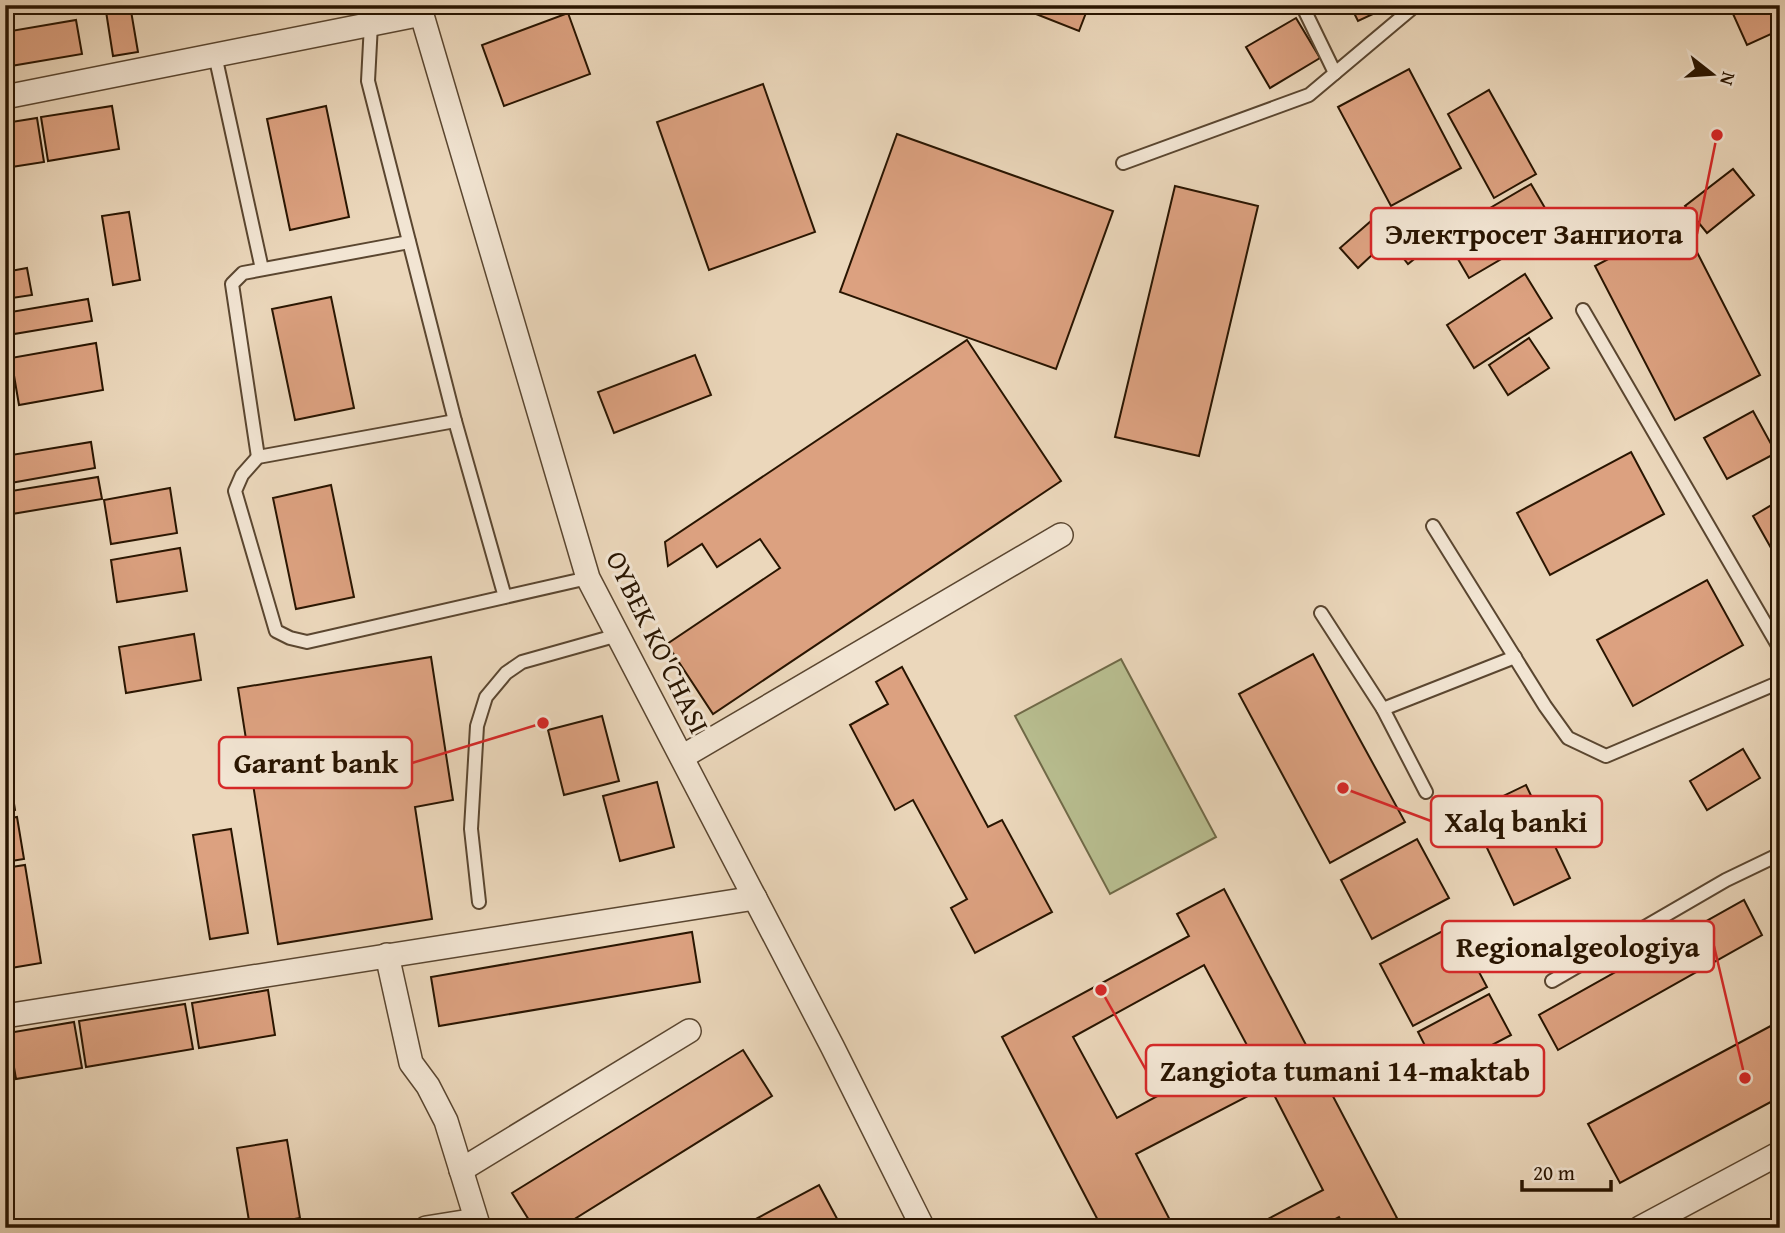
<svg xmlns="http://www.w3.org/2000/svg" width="1785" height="1233" font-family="'Gentium Book Plus',serif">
	<rect width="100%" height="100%" fill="#ebd7bb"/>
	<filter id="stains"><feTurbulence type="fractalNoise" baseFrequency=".00286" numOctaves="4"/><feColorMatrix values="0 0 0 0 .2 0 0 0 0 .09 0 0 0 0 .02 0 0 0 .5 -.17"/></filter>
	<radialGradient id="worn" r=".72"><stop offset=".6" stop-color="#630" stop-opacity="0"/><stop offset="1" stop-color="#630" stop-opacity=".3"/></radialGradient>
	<polygon fill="#b8be90" stroke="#706a48" stroke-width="2" points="1121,659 1216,837 1110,894 1015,716"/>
	<g fill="#dca180" stroke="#291501" stroke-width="2" fill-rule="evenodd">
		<polygon points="105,5 130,5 138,52 113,56"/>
		<polygon points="1013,5 1089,5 1079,31"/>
		<polygon points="1350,5 1387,5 1388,7 1358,21"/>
		<polygon points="1729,5 1780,5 1780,30 1747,45"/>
		<polygon points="568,13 590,74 504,106 482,45"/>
		<polygon points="1296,18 1320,58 1270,88 1246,47"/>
		<polygon points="76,20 82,54 5,67 5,32"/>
		<polygon points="1409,69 1461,168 1391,206 1338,107"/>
		<polygon points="763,84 815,232 709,270 657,122"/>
		<polygon points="1489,90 1536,174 1494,198 1448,114"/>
		<polygon points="112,106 119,149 48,161 41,117"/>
		<polygon points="326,106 349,217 290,230 267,119"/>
		<polygon points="37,118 44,162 5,168 5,123"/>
		<polygon points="897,134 1113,211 1056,369 840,292"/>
		<polygon points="1733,169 1754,195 1707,233 1685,206"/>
		<polygon points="1531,184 1556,227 1469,278 1444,235"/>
		<polygon points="1175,186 1258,206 1199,456 1115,437"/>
		<polygon points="129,212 140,280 113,285 102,216"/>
		<polygon points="1371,221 1388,240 1358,268 1340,248"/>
		<polygon points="1422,221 1438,240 1408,264 1393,245"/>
		<polygon points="1681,221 1760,375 1675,420 1595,266"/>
		<polygon points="27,268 32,295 5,299 5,272"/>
		<polygon points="1525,274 1552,318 1474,368 1447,325"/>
		<polygon points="331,297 354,408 295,420 272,309"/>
		<polygon points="88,299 92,321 8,335 5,313"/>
		<polygon points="1529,338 1549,368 1508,395 1489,365"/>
		<polygon points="967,340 1061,481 713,714 667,644 780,568 760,539 717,567 702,544 668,566 665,542"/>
		<polygon points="96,343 103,390 19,405 11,358"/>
		<polygon points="695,355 711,395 614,433 598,392"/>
		<polygon points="1753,411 1776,453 1727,479 1704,438"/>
		<polygon points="91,442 95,468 5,484 5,456"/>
		<polygon points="1631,452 1664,514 1550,575 1517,513"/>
		<polygon points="98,477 102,499 6,515 5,492"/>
		<polygon points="331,485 354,597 296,609 273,498"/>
		<polygon points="170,488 177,533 111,544 104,500"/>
		<polygon points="1780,500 1780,564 1753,516"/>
		<polygon points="180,548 187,591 117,602 111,560"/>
		<polygon points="1707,580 1743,645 1633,706 1597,640"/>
		<polygon points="194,634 201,680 126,693 119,647"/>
		<polygon points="1313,654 1405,822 1330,863 1239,694"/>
		<polygon points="431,657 453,800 415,807 432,919 278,944 238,688"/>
		<polygon points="902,667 988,827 1002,820 1052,912 975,953 951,908 967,899 913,800 895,810 850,725 888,704 876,682"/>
		<polygon points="602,716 619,781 564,795 548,730"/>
		<polygon points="1743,749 1760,778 1707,810 1690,781"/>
		<polygon points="6,752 15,810 5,812 5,753"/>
		<polygon points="657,782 674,847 620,861 603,796"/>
		<polygon points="1526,785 1570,878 1514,905 1470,812"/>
		<polygon points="17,817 24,859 5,862 5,819"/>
		<polygon points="231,829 248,933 210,939 193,835"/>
		<polygon points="1417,839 1449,898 1372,939 1341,880"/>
		<polygon points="25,865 41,963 5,969 5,868"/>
		<path d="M1224,889L1397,1218L1378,1228H1345L1339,1217L1318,1228H1251L1323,1190L1269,1085L1136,1154L1174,1228H1102L1002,1037L1189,936L1177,914ZM1204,965L1248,1047L1117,1118L1073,1037Z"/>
		<polygon points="1744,900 1762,935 1558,1050 1539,1015"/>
		<polygon points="1454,925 1487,987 1413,1026 1380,964"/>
		<polygon points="692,932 700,982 439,1026 431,977"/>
		<polygon points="268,990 275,1035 199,1048 192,1003"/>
		<polygon points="1489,994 1511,1035 1439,1073 1418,1032"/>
		<polygon points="185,1004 193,1049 86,1067 79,1021"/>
		<polygon points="1780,1021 1780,1097 1620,1183 1588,1124"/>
		<polygon points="74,1022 82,1068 16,1079 8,1033"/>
		<polygon points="743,1050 772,1096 560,1228 534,1228 512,1193"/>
		<polygon points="287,1140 300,1218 250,1227 237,1148"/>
		<polygon points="819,1185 842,1228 739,1228"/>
	</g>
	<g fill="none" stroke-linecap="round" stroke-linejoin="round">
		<g stroke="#5a4630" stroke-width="16">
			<g id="service">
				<polyline points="1302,5 1335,73"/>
				<polyline points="371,24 368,81 455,421"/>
				<polyline points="215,55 262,269"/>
				<polyline points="1123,163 1309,95 1416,5"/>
				<polyline points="1583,310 1780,649"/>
				<polyline points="258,457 232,284 243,273 409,242"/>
				<polyline points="1433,526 1545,706 1568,738 1606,756 1780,682"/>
				<polyline points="505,597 455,421 258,457 242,475 235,491 276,631 290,638 307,642 588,578"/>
				<polyline points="1321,613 1383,709 1426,792"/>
				<polyline points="1383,709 1515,657"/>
				<polyline points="479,902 471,829 477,726 486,697 506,673 522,662 618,635"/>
				<polyline points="1552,981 1726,880 1780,854"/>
			</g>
		</g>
		<g stroke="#5a4630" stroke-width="26">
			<g id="minor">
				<polyline points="419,5 588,578 832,1046 923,1228"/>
				<polyline points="5,97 422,14"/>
				<polyline points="682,757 1061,535"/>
				<polyline points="387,955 411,1063 428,1086 446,1121 479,1228"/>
				<polyline points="5,1016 755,898"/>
				<polyline points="461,1170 689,1031"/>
				<polyline points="426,1228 476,1220"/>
				<polyline points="1640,1228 1780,1153"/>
			</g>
		</g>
		<use href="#service" stroke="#f2e5d3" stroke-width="12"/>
		<use href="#minor" stroke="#f2e5d3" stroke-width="23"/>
	</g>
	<g text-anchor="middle" stroke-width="6" stroke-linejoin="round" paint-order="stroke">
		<g font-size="28" fill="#291501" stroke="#f2e5d3">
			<text transform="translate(658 642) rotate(64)" y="10">OYBEK KO'CHASI</text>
		</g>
	</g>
	<path fill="none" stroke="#d62828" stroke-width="2.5" d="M1717 135L1697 234M543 723L412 763M1343 788L1431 821M1745 1078L1714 946M1101 990L1146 1070"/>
	<g fill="#d62828" stroke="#f2e5d3" stroke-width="2.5">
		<circle cx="1717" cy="135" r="7"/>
		<circle cx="543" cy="723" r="7"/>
		<circle cx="1343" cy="788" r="7"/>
		<circle cx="1745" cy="1078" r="7"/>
		<circle cx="1101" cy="990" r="7"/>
	</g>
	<g fill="#f2e5d3" stroke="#d62828" stroke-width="2.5">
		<rect x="1371" y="208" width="326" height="51" rx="7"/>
		<rect x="219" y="737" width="193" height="51" rx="7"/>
		<rect x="1431" y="796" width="171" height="51" rx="7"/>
		<rect x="1442" y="921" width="272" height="51" rx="7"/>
		<rect x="1146" y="1045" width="398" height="51" rx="7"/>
	</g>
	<g font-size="30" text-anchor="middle" font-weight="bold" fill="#291501">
		<text x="1534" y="244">Электросет Зангиота</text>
		<text x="316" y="773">Garant bank</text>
		<text x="1516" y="832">Xalq banki</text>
		<text x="1578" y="957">Regionalgeologiya</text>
		<text x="1345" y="1081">Zangiota tumani 14-maktab</text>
	</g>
	<rect width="1785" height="1233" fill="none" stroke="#ebd7bb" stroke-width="28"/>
	<rect x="7" y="7" width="1771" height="1219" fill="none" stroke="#291501" stroke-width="3.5"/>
	<rect x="14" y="14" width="1757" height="1205" fill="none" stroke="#291501" stroke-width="2"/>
	<g transform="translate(1712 74) rotate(107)" stroke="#f2e5d3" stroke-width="5" paint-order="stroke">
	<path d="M0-5L12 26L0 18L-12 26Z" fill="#291501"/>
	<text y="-10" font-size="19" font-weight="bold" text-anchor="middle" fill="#291501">N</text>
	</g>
	<path d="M1522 1180v10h89v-10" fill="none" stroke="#291501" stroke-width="3.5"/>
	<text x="1533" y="1180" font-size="21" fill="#291501" stroke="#f2e5d3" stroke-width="5" paint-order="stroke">20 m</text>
	<rect width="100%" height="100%" filter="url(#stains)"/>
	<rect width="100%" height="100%" fill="url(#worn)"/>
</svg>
